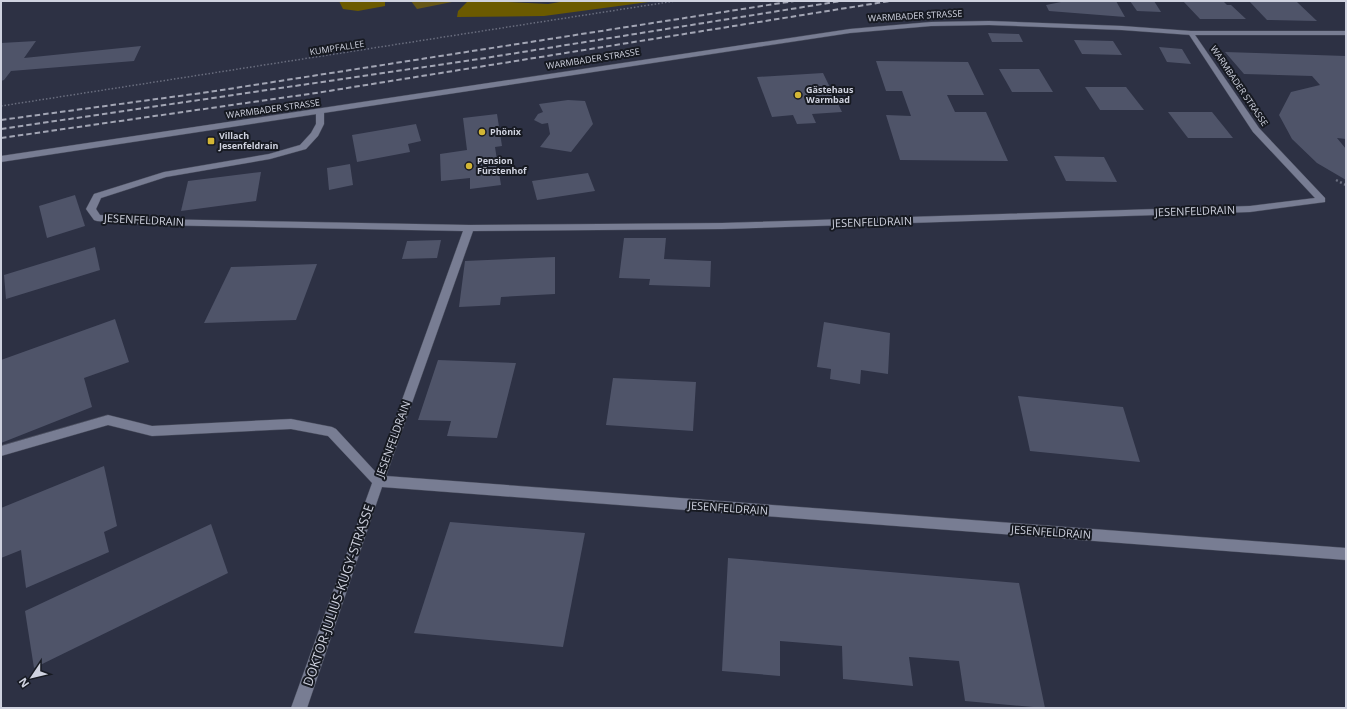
<svg xmlns="http://www.w3.org/2000/svg" width="1347" height="709" font-family="'Open Sans',sans-serif">
	<rect width="100%" height="100%" fill="#2d3144"/>
	<polygon fill="#655616" points="411,1 457,1 417,9"/>
	<g fill="#6b5a00">
		<polygon points="339,1 385,1 385,6 358,11 343,9"/>
		<polygon points="490,1 548,4 566,1 656,1 544,16 457,17 458,11 467,2"/>
	</g>
	<g fill="#4f5469">
		<polygon points="1066,1 1116,1 1125,17 1049,11 1046,5"/>
		<polygon points="1130,1 1154,1 1161,12 1137,11"/>
		<polygon points="1183,1 1223,1 1227,5 1231,5 1246,19 1200,19"/>
		<polygon points="1249,1 1297,2 1317,21 1267,20"/>
		<polygon points="988,33 1019,34 1023,42 992,42"/>
		<polygon points="1074,40 1113,41 1122,55 1082,54"/>
		<polygon points="36,41 24,58 141,46 134,61 11,71 4,80 1,81 1,43"/>
		<polygon points="1159,47 1182,49 1191,64 1167,62"/>
		<polygon points="1225,52 1346,56 1346,139 1337,138 1346,149 1346,180 1317,163 1292,139 1279,115 1291,92 1320,85 1312,76 1244,74"/>
		<polygon points="876,61 968,62 984,95 947,95 955,112 986,112 1008,161 900,160 886,115 911,116 902,91 886,91"/>
		<polygon points="999,69 1039,69 1053,92 1012,92"/>
		<polygon points="823,73 842,112 812,114 816,123 797,124 793,115 772,117 757,77"/>
		<polygon points="1085,87 1126,87 1144,110 1100,110"/>
		<polygon points="568,100 585,101 593,124 571,152 540,147 550,134 548,123 542,124 534,120 538,114 543,112 539,104"/>
		<polygon points="1168,112 1212,112 1233,138 1188,138"/>
		<polygon points="497,114 502,146 495,147 501,185 470,189 470,178 441,181 440,154 467,150 463,118"/>
		<polygon points="416,124 421,141 408,144 410,152 357,162 352,135"/>
		<polygon points="1054,156 1104,157 1117,182 1066,181"/>
		<polygon points="350,164 353,185 329,190 327,168"/>
		<polygon points="261,172 256,201 181,211 188,181"/>
		<polygon points="588,173 595,191 537,200 532,181"/>
		<polygon points="75,195 85,226 47,238 39,206"/>
		<polygon points="624,238 666,238 664,259 711,261 710,287 649,285 650,279 619,278"/>
		<polygon points="441,240 437,258 402,259 407,241"/>
		<polygon points="95,247 100,270 6,299 4,275"/>
		<polygon points="555,257 555,294 501,297 500,305 459,307 465,261"/>
		<polygon points="317,264 296,320 204,323 231,267"/>
		<polygon points="115,319 129,362 84,378 92,407 1,443 1,360"/>
		<polygon points="824,322 890,333 888,374 861,370 860,384 830,379 831,369 817,367"/>
		<polygon points="438,360 516,363 497,438 447,436 451,421 418,420"/>
		<polygon points="613,378 696,382 693,431 606,425"/>
		<polygon points="1018,396 1123,407 1140,462 1030,451"/>
		<polygon points="104,466 117,526 104,532 109,552 26,588 21,550 1,558 1,508"/>
		<polygon points="450,522 585,533 563,647 414,633"/>
		<polygon points="211,524 228,573 34,668 25,611"/>
		<polygon points="728,558 1019,583 1045,708 965,701 959,661 909,657 913,686 843,679 842,646 780,641 780,676 722,671"/>
	</g>
	<g fill="none" stroke-linecap="round" stroke-linejoin="round">
		<g stroke="#494d5d" stroke-width="1">
			<polygon id="service" points="108,415 152,426 291,419 332,427 336,429 384,481 382,485 378,486 374,485 328,436 291,429 152,436 108,425 1,456 1,446"/>
		</g>
		<g stroke="#494d5d" stroke-width="1">
			<polygon id="minor" points="1189,32 1193,32 1259,128 1325,198 1325,202 1250,212 722,229 473,231 386,476 1346,548 1346,560 382,487 307,708 291,708 463,231 150,225 97,221 94,220 86,209 94,194 164,172 269,154 300,145 311,133 316,124 316,112 320,110 324,112 324,124 318,136 306,149 270,159 166,177 101,198 96,209 100,215 150,219 469,225 722,223 1250,206 1315,198 1253,132 1188,33"/>
		</g>
		<g stroke="#494d5d" stroke-width="1">
			<polygon id="tertiary" points="989,21 1122,26 1191,31 1346,31 1346,35 1191,35 1122,30 989,25 931,26 850,33 1,162 1,156 850,29 931,22"/>
		</g>
		<polyline stroke="#6a6e7f" stroke-width="1.5" stroke-dasharray="1.5 2" stroke-linecap="butt" points="1,106 675,1"/>
		<polyline stroke="#6a6e7f" stroke-width="2.5" stroke-dasharray="2 2.5" stroke-linecap="butt" points="1336,180 1346,185"/>
		<use href="#service" fill="#787d93" fill-rule="evenodd"/>
		<use href="#minor" fill="#787d93" fill-rule="evenodd"/>
		<use href="#tertiary" fill="#787d93" fill-rule="evenodd"/>
		<g stroke="#a2a5b4" stroke-width="2" stroke-dasharray="5.5 3" stroke-linecap="butt">
			<polyline points="1,120 209,92 794,1"/>
			<polyline points="1,129 479,59 841,1"/>
			<polyline points="1,138 316,93 890,1"/>
		</g>
	</g>
	<g fill="#d3b635" stroke="#171a22" stroke-width="1.5">
		<circle cx="798" cy="95" r="4"/>
		<circle cx="482" cy="132" r="4"/>
		<rect x="207" y="137" width="8" height="8" rx="2"/>
		<circle cx="469" cy="166" r="4"/>
	</g>
	<g text-anchor="middle" stroke-width="4" stroke-linejoin="round" paint-order="stroke">
		<g font-size="9" fill="#cfd2df" stroke="#171a22">
			<text transform="translate(915 16) rotate(-3)" y="3">WARMBADER STRASSE</text>
			<text transform="translate(337 48) rotate(-9)" y="3">KUMPFALLEE</text>
			<text transform="translate(593 59) rotate(-9)" y="3">WARMBADER STRASSE</text>
			<text transform="translate(1239 86) rotate(56)" y="3">WARMBADER STRASSE</text>
			<text transform="translate(273 109) rotate(-8)" y="3">WARMBADER STRASSE</text>
		</g>
		<g font-size="9" font-weight="bold" fill="#cfd2df" stroke="#171a22" text-anchor="start">
			<text x="806" y="93">Gästehaus<tspan x="806" dy="10">Warmbad</tspan></text>
			<text x="490" y="135">Phönix</text>
			<text x="219" y="139">Villach<tspan x="219" dy="10">Jesenfeldrain</tspan></text>
			<text x="477" y="164">Pension<tspan x="477" dy="10">Fürstenhof</tspan></text>
		</g>
		<g font-size="11" fill="#cfd2df" stroke="#171a22">
			<text transform="translate(1195 211) rotate(-2)" y="4">JESENFELDRAIN</text>
			<text transform="translate(144 220) rotate(3)" y="4">JESENFELDRAIN</text>
			<text transform="translate(872 222) rotate(-2)" y="4">JESENFELDRAIN</text>
			<text transform="translate(393 439) rotate(-70)" y="4">JESENFELDRAIN</text>
			<text transform="translate(728 508) rotate(4)" y="4">JESENFELDRAIN</text>
			<text transform="translate(1051 532) rotate(4)" y="4">JESENFELDRAIN</text>
		</g>
		<g font-size="13" fill="#cfd2df" stroke="#171a22">
			<text transform="translate(338 595) rotate(-71)" y="5">DOKTOR-JULIUS-KUGY-STRASSE</text>
		</g>
	</g>
	<rect width="1347" height="709" fill="none" stroke="#cfd2df" stroke-width="4"/>
	<g transform="translate(32 677) rotate(235)" stroke="#171a22" stroke-width="3" paint-order="stroke">
	<path d="M0-3L7 15L0 10L-7 15Z" fill="#cfd2df"/>
	<text y="-6" font-size="11" font-weight="bold" text-anchor="middle" fill="#cfd2df">N</text>
	</g>
</svg>
